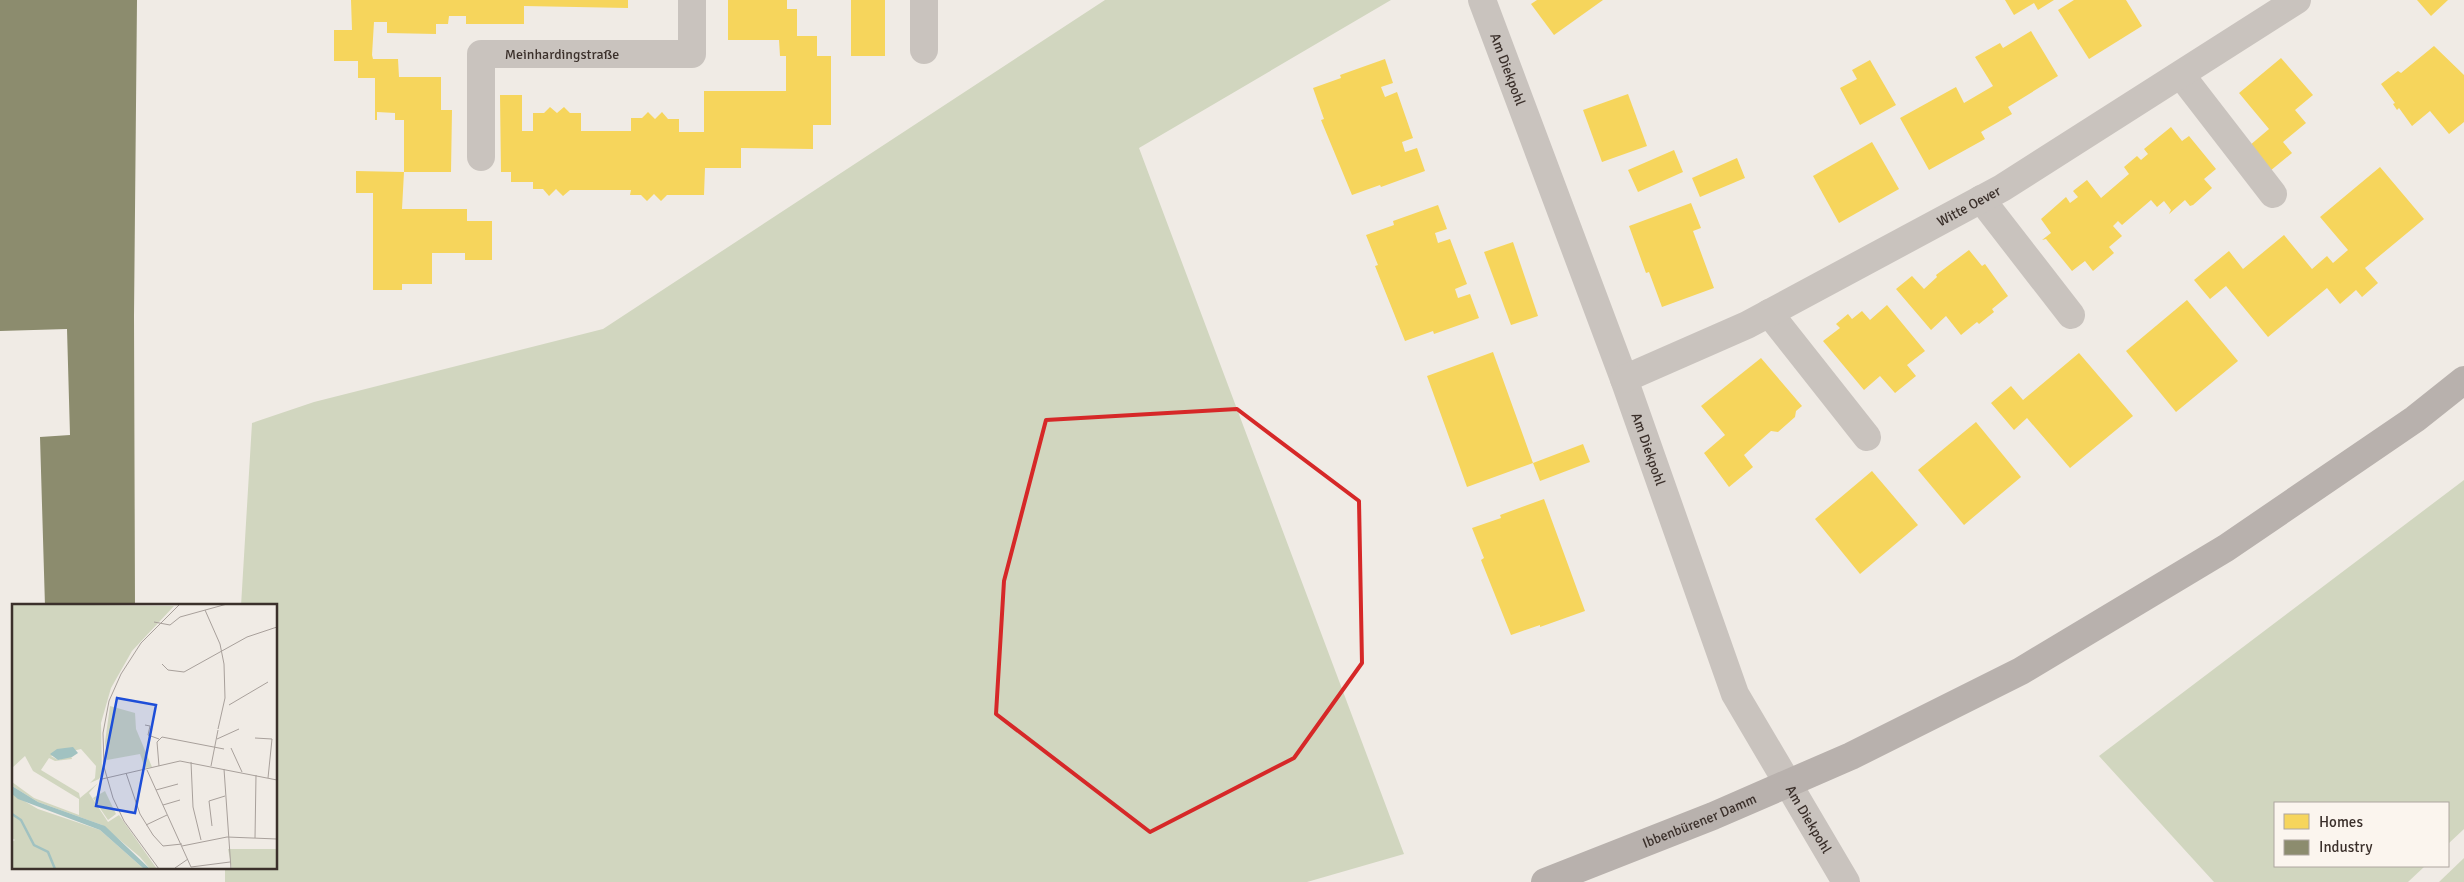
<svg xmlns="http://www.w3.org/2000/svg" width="2464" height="882" font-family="Signika,sans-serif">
	<rect width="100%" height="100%" fill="#f0ebe5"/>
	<g fill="#d1d6bf">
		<polygon points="1105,0 1391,0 1139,148 1404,854 1307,882 225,882 225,868 276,868 276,606 241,606 252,423 314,402 603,329"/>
		<polygon points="2464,480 2464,829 2448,844 2448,803 2275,803 2275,866 2425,866 2408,882 2214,882 2099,756"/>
		<polygon points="2464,858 2464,882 2439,882"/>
	</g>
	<g fill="#f6d55c">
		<polygon points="351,0 628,0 628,8 524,6 524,24 466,24 466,16 449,16 448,24 436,24 436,34 387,33 387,22 374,22 372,55 373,59 398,59 399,77 441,77 441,110 452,110 451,172 404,172 404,120 395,120 395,113 377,112 377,120 375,120 375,78 358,78 358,61 334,61 334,30 352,30"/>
		<polygon points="728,0 787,0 787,9 797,9 797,36 817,36 817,56 831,56 831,125 813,125 813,149 741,148 741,168 705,168 704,195 667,195 661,201 654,194 647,201 641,195 630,195 631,190 570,190 563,196 556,189 549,196 543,189 533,189 533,182 511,182 511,172 501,172 500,95 522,95 522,131 533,131 533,113 544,113 550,107 557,113 564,107 570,113 581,113 581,131 631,131 631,118 642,118 648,112 655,119 662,112 668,119 679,119 679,132 704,132 704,91 786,91 786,56 780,56 779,40 728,40"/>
		<rect x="851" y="0" width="34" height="56"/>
		<polygon points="1537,0 1603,0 1554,35 1531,4"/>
		<polygon points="2005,0 2054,0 2038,10 2034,3 2014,15"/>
		<polygon points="2074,0 2126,0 2142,26 2089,59 2058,10"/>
		<polygon points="2417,0 2448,0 2431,16"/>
		<polygon points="2031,31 2058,76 2008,107 2012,114 1981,132 1985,139 1929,170 1900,118 1956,87 1964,103 1993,86 1975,57 2000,43 2003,48"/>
		<polygon points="2434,46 2464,75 2464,122 2449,134 2430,111 2412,126 2399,108 2397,110 2393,104 2395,103 2381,84 2398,71 2401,73"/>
		<polygon points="2281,58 2313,95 2295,110 2306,123 2283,142 2292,153 2270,171 2249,146 2269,129 2239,93"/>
		<polygon points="1385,59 1393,83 1381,87 1385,97 1397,92 1413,138 1402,142 1405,152 1417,148 1425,171 1381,187 1380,185 1352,195 1321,120 1324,119 1313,88 1341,78 1340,75"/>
		<polygon points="1870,60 1896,105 1860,125 1840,88 1857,79 1852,70"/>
		<polygon points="1628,94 1647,146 1602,162 1583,110"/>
		<polygon points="2171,127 2182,141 2189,136 2216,169 2204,179 2212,188 2193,205 2190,206 2185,200 2169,214 2171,210 2164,201 2157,207 2151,200 2122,225 2118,221 2113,226 2122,236 2109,247 2114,253 2093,271 2085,261 2072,271 2046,239 2042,240 2051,233 2041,219 2066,197 2070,203 2078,197 2073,191 2087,180 2101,198 2129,174 2124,167 2137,156 2141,160 2148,154 2144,149"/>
		<polygon points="1872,142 1899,189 1839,223 1813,176"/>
		<polygon points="1674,150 1683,172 1638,192 1628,170"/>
		<polygon points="1737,158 1745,178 1700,197 1692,178"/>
		<polygon points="2380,167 2424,219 2365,268 2378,283 2362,297 2356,290 2340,304 2327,288 2268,337 2226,286 2210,299 2194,280 2229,251 2243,269 2284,235 2312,269 2327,256 2333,263 2348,250 2320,217"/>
		<polygon points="356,171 404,172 402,209 467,209 467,221 492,221 492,260 465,260 465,253 432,253 432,284 402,284 402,290 373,290 373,193 356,193"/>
		<polygon points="1691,203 1701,228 1693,231 1714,288 1662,307 1649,272 1646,273 1629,226"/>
		<polygon points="1438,205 1447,229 1435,233 1438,243 1450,239 1467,284 1455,289 1458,298 1470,294 1479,318 1434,334 1433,331 1405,341 1375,266 1378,265 1366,235 1394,225 1393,221"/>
		<polygon points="1513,242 1538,316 1511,325 1484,252"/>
		<polygon points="1969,250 1982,266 1985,264 2008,296 1992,309 1994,312 1979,324 1977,322 1961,335 1946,316 1931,330 1896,289 1912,276 1924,289 1937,277 1936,275"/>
		<polygon points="2187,300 2238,361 2176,412 2126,351"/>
		<polygon points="1887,305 1925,351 1907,365 1916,376 1895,393 1880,376 1864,390 1823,341 1840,328 1836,324 1848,314 1852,319 1862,311 1870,320"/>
		<polygon points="1493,352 1533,463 1583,444 1590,462 1540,481 1533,463 1467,487 1427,376"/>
		<polygon points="2079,353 2133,416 2070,468 2027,418 2014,430 1991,403 2011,386 2023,400"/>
		<polygon points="1761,358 1802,406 1796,411 1795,417 1778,432 1771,431 1744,455 1753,467 1729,487 1704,453 1725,435 1701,406"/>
		<polygon points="1976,422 2021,477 1964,525 1918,470"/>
		<polygon points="1872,471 1918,525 1860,574 1815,519"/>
		<polygon points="1544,499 1585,611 1540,627 1540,625 1511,635 1481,560 1484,558 1472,528 1501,518 1500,515"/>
	</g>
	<polygon fill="#8c8c6e" points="0,0 137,0 134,316 135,606 45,606 40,437 70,435 67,329 0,331"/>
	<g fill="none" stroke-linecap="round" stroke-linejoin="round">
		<g stroke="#c9c3be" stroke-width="28">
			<path id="s1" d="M1482,0L1624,379L1735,694L1846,882"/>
			<polyline points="924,50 924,0"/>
			<polyline points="2181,75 2273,194"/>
			<path id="s2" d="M481,157V54H692V0"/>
			<polyline points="1981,199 2071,315"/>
			<polyline points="1769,313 1867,437"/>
			<path id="s3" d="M1624,379L1747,325L2002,188L2297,0"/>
		</g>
		<path stroke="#b8b1ad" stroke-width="28" id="s4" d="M1545,882L1713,816L1851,756L2021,671L2226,548L2415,419L2464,380"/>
	</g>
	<path fill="none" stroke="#d62828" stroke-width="4" stroke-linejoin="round" d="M1237,409L1359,501L1362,663L1294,758L1150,832L996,714L1004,581L1046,420Z"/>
	<g text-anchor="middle" stroke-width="5" stroke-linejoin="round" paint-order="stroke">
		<g font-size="14" fill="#3b302b" stroke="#fbf5ee">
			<text dy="5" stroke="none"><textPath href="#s2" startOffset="184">Meinhardingstraße</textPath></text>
			<text dy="5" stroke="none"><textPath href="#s1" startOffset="74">Am Diekpohl</textPath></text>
			<text dy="5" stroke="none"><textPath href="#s3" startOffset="386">Witte Oever</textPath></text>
			<text dy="5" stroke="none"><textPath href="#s1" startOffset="479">Am Diekpohl</textPath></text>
			<text dy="5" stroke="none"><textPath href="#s1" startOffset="884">Am Diekpohl</textPath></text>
			<text dy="5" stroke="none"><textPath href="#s4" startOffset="166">Ibbenbürener Damm</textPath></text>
		</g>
	</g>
	<g transform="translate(12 604)">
		<rect width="265" height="265" fill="#f0ebe5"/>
		<path d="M0,0L162,2L120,47L99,84L89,119L90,170L87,175L78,179L83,174L84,162L69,145L39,152L46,156L59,152L60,155L43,157L37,154L29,166L67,189L68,194L86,179L77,189L96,218L107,211L145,265H138L128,253L90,221L26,198L0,182V178L22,194L67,211V195L21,167L13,152L0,164ZM98,102L123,109L124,125L140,163L133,164L128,150L95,156L93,138ZM93,187L104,210L96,216L81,194ZM0,190L26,205L88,226L132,265H0V238L3,236L0,234ZM216,245H265V265H220Z" fill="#d1d6bf"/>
		<path d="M61,143L66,149L60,153L46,156L38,150L45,145ZM0,182L26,198L93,222L138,265H132L88,226L6,195L0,190Z" fill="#a1c2c1"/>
		<path fill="none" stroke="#a1c2c1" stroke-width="2.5" d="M0,210L9,216L22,241L36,248L43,265"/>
		<path fill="none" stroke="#a8a09b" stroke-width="1" d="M193,6L208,40L212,60L213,94L206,125M142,18L158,21L168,13L215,0M150,60L156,66L172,68L235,33L265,23M217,101L256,78M133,121L138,122L136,131L147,135M243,134L260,135L256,174M205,135L227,125M219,144L230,168M179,158L181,203L189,236M147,162L145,138L150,133L212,145M199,162L206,126M212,165L219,265M135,166L179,263L218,258M114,169L128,210L141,231L151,242L170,240M90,175L168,157L265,176M144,186L166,180M151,201L168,196M134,221L155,211M200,222L197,197L213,192M243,234L244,171M170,242L215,233L265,235M163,264L176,255M147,265L112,217L101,194L92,163L91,129L97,97L109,70L129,39L168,0"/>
		<path fill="#1d4ed8" fill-opacity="0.15" stroke="#1d4ed8" stroke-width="2.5" d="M105,94L144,101L123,209L84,202Z"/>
		<rect width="265" height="265" fill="none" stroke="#3b302b" stroke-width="2.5"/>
	</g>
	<rect x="2274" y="802" width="175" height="65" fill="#fbf5ee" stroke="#aea6a0"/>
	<rect x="2284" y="814" width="25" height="15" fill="#f6d55c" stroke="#aea6a0"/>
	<text x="2319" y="827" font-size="15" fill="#3b302b">Homes</text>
	<rect x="2284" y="840" width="25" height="15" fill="#8c8c6e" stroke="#aea6a0"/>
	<text x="2319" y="852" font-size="15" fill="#3b302b">Industry</text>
</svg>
